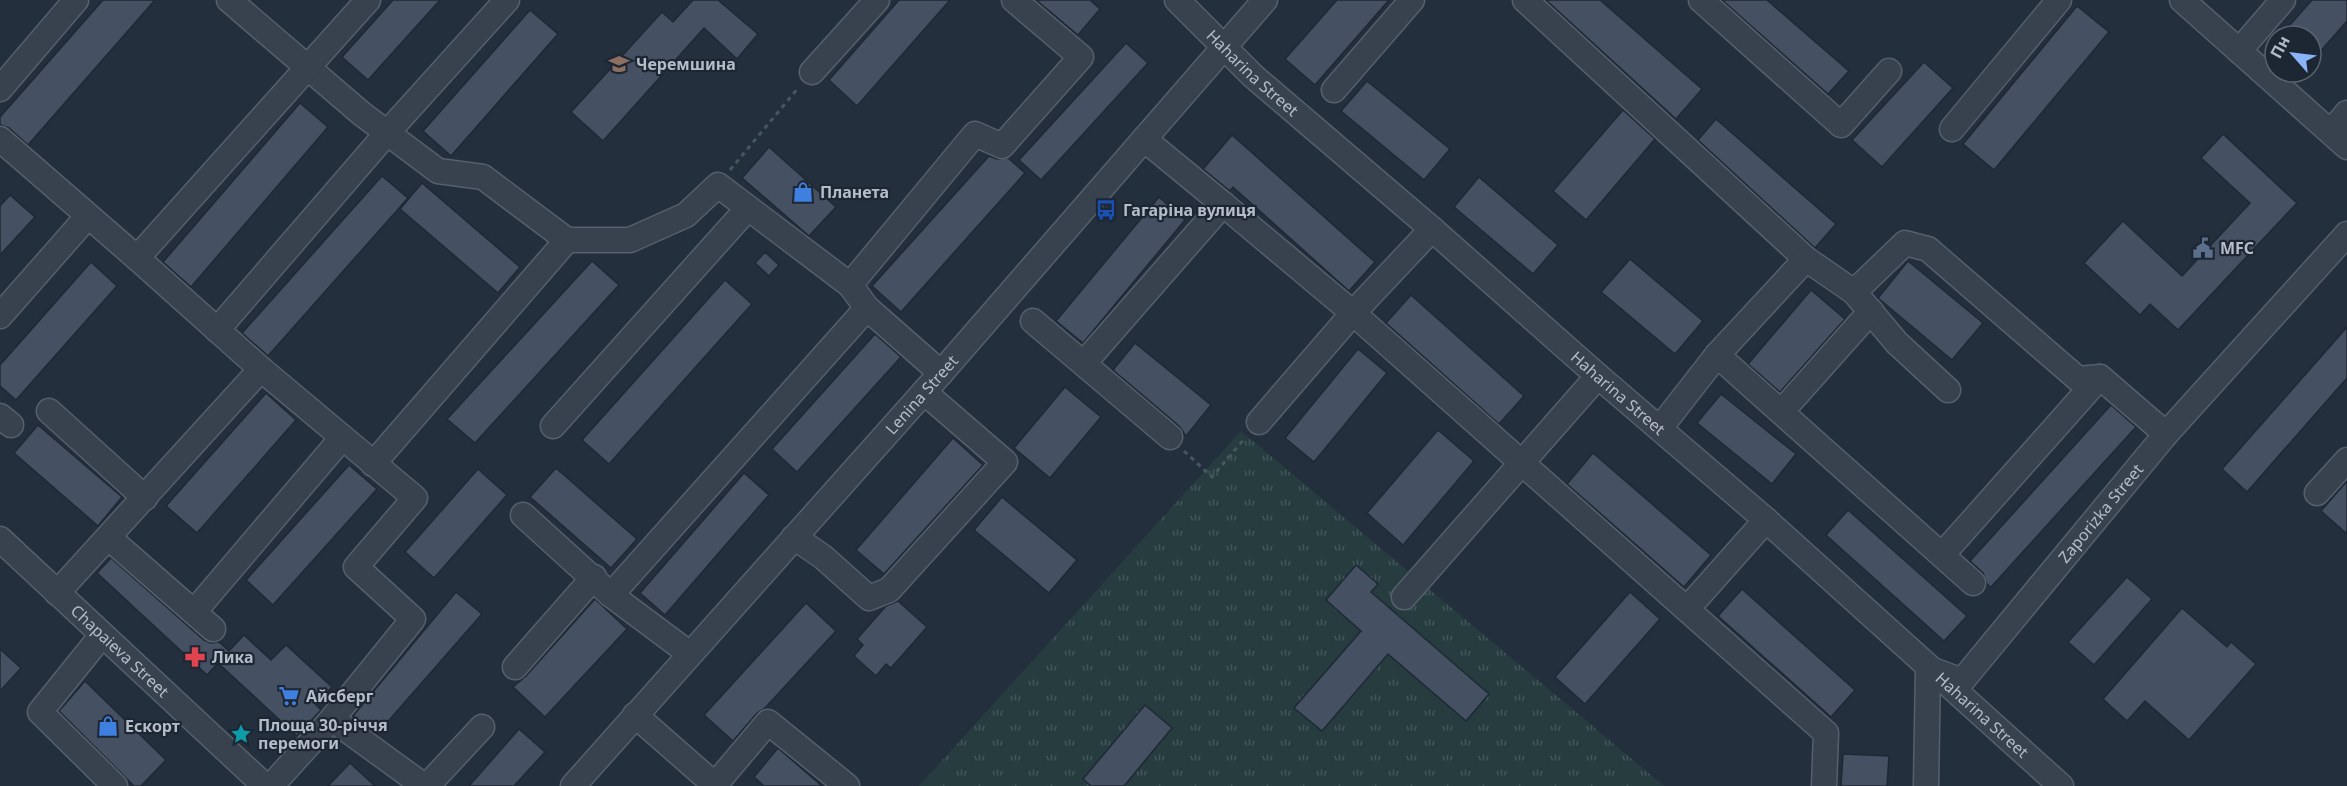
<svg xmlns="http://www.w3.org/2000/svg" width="2347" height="786" font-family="'Noto Sans',sans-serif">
	<defs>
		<pattern id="park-tufts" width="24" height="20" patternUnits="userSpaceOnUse" patternTransform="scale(1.5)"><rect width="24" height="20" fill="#263c3f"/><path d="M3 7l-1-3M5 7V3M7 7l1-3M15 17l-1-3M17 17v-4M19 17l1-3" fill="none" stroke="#435659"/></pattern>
	</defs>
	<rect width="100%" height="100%" fill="#242f3e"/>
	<polygon fill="url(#park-tufts)" points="1241,431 1664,786 919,786"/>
	<g fill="#455162" stroke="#1f2835" stroke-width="1.5">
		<polygon points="103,0 155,0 28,145 9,128 0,125 0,117"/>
		<polygon points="393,0 440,0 368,80 342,57"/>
		<polygon points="693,0 718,0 758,34 737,59 704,28 603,141 571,112 662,12 673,22"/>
		<polygon points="899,0 950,0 857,106 829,80"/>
		<polygon points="1036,0 1090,0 1100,9 1078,35"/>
		<polygon points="1337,0 1389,0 1315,85 1285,59"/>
		<polygon points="1546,0 1600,0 1702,89 1676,119"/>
		<polygon points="1722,0 1767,0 1849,71 1828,94"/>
		<polygon points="2312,0 2347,0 2347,21 2311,62 2311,36 2280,36"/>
		<polygon points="2077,6 2109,32 1994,170 1963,144"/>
		<polygon points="530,10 558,34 451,156 423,131"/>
		<polygon points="1126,43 1148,63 1041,180 1019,160"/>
		<polygon points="1924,62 1953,88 1882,167 1852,140"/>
		<polygon points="1367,81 1450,149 1424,180 1341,111"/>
		<polygon points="300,103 328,127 191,287 163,262"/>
		<polygon points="1623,110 1655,139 1586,220 1553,191"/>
		<polygon points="1716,119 1836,224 1815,248 1698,140"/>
		<polygon points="2223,134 2297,203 2178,330 2150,304 2140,315 2084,263 2123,221 2182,276 2250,203 2201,158"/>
		<polygon points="1232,135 1375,262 1349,291 1233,187 1230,191 1203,169"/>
		<polygon points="769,147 836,207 809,236 742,178"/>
		<polygon points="989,156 997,159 1008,158 1025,173 901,312 872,286"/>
		<polygon points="382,176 408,198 268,356 242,333"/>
		<polygon points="1479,177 1558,245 1533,274 1454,207"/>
		<polygon points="422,183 520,267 498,293 400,209"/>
		<polygon points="10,195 35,217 0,255 0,206"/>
		<polygon points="1159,197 1185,220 1083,343 1056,321"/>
		<polygon points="765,252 779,265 769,276 755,263"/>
		<polygon points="1630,259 1703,321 1675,354 1601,292"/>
		<polygon points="592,261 619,285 475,443 447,419"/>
		<polygon points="1908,261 1983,323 1952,360 1878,298"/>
		<polygon points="91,262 117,286 16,400 0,386 0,365"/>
		<polygon points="725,280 752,304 609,464 582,440"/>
		<polygon points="1811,290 1845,319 1780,392 1748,364"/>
		<polygon points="1411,295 1524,396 1499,424 1386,323"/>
		<polygon points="2347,327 2347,378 2247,492 2222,469"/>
		<polygon points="875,334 901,357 797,472 772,449"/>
		<polygon points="1135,343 1211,405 1186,436 1179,426 1113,370"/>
		<polygon points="1358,349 1387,373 1314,462 1285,438"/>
		<polygon points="1065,387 1101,417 1050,478 1014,448"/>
		<polygon points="266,393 296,420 197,533 166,506"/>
		<polygon points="1721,394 1796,454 1772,484 1697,423"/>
		<polygon points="2111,405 2136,427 1991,587 1987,584 1983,573 1970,561"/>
		<polygon points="38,425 122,497 98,526 14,453"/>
		<polygon points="1438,430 1474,461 1403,545 1367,513"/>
		<polygon points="953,438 983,465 884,574 856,550"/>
		<polygon points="1593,453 1711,555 1684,587 1567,484"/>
		<polygon points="349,465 377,489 273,605 246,580"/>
		<polygon points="556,468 637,539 611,568 530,497"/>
		<polygon points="478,469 507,495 434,578 405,552"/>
		<polygon points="744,473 769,495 665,615 640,593"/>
		<polygon points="2347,481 2347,534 2321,511"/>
		<polygon points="1002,497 1077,560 1049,593 974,530"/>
		<polygon points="1848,510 1967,616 1944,641 1826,535"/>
		<polygon points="111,558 204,640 211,643 219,642 229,651 244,635 271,660 286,645 332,687 316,705 321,710 297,736 218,663 207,675 97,573"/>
		<polygon points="1356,565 1378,584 1371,592 1489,694 1466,721 1388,654 1322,731 1294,708 1361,631 1326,600"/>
		<polygon points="2127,577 2152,599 2094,665 2068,642"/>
		<polygon points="1742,589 1855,690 1831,717 1718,616"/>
		<polygon points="456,592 482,614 377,734 353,716"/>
		<polygon points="1630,592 1660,619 1585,704 1555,677"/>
		<polygon points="595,599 627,629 545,717 513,687 526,676"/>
		<polygon points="898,601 927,627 891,668 886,664 876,676 854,656 863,645 857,639 886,606"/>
		<polygon points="806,603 836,631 765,708 757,713 733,741 704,715"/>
		<polygon points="2182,608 2227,647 2231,642 2256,664 2189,740 2145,701 2127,721 2103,699"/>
		<polygon points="0,649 21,668 0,691"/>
		<polygon points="85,681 166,760 141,786 134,786 59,711"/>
		<polygon points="1145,705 1172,728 1124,786 1091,786 1083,779"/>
		<polygon points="519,729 545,752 514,786 469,786"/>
		<polygon points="778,748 822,786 764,786 754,777"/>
		<polygon points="1843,754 1889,756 1887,786 1841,786"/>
		<polygon points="350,763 375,786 328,786"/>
	</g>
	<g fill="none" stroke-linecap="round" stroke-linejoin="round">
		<g stroke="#565f6c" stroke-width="27">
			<g id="minor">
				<polyline points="229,0 362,114 438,171 483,177 567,240 630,240 686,215 718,185 850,285 867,308 941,373"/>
				<path id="s1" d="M1177,0L1253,76L1432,229L1598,376L1766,520L2061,786"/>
				<polyline points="1525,0 1806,259 1854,292 1897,343 1948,390"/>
				<polyline points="1701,0 1841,125 1889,71"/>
				<polyline points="2182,0 2347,147"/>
				<polyline points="2239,51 2283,0"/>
				<polyline points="812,72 877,0"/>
				<polyline points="0,89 76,0"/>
				<polyline points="1334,90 1412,0"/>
				<polyline points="1952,129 2059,0"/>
				<polyline points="2331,132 2347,113"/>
				<polyline points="0,139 137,258 261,369 415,498 356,567 413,619 332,719 271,786"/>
				<polyline points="1223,204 1353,313 1826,733 1824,786"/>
				<polyline points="137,258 368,0"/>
				<polyline points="850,285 975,134 1002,146 1081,57 1014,0"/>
				<polyline points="1854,292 1905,243 1928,249 2078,379 2100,377"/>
				<polyline points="0,316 88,216"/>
				<polyline points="1033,321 1170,437"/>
				<polyline points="217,330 387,133 507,0"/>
				<polyline points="1717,355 1973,583"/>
				<polyline points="1084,363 1223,204 1144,139"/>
				<polyline points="49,411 145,498"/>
				<polyline points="1782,411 1871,311"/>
				<polyline points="0,416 11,425"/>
				<polyline points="1259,422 1353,313 1432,229"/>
				<polyline points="553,426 748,208"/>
				<polyline points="1660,428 1717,355 1806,259"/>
				<polyline points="373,464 567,240"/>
				<polyline points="2317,493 2347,460"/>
				<polyline points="523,515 611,595 690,654"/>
				<polyline points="794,537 823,557 869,598 889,590 1005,462 924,392"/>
				<polyline points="109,538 213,629"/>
				<path id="s2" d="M0,539L265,786"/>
				<polyline points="1942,555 2100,377 2166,434"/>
				<polyline points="57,593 261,369"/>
				<polyline points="611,595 867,308"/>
				<polyline points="1404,597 1598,376"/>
				<polyline points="1687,609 1766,520"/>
				<polyline points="194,612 342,438"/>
				<polyline points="102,635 40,712 115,786"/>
				<polyline points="515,667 594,577"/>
				<polyline points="635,715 716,786"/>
				<polyline points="332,719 424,786"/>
				<polyline points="427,786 482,727"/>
				<path id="s3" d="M573,786L941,373L1265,0"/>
				<polyline points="714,786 768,722 847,786"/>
				<path id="s4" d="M1926,786L1928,668L1962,681L2166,434L2347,234"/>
			</g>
		</g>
		<g stroke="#44595c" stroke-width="3" stroke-dasharray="4.5 4.5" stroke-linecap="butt">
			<polyline points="730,170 799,87"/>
			<polyline points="1184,451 1212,477 1245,438"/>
		</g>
		<use href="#minor" stroke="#38414e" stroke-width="24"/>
	</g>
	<defs>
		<g id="school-bare" transform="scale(1.62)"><path d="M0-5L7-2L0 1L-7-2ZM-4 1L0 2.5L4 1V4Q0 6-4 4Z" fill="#8d6e63" stroke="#1d2633" stroke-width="2.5" paint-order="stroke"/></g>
		<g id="shop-bare" transform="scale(1.62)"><path d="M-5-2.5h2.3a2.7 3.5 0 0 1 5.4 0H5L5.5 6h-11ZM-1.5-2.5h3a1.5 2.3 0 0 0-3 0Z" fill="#3f7fe0" stroke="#1d2633" stroke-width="2.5" paint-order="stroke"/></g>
		<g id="bus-bare" transform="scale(1.62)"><path d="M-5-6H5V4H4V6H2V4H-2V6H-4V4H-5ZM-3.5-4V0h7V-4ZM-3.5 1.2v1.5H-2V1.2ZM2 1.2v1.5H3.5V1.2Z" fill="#1a4fb4" stroke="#1d2633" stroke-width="2.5" paint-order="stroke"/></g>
		<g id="civic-bare" transform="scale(1.62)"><path d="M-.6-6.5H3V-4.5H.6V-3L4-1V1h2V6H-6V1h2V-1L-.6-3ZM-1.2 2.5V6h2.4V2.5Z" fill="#5c6f8a" stroke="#1d2633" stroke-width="2.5" paint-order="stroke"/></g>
		<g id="pharmacy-bare" transform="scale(1.62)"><path d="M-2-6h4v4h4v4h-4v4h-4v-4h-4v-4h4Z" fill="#e0444e" stroke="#1d2633" stroke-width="2.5" paint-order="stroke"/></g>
		<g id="supermarket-bare" transform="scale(1.62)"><path d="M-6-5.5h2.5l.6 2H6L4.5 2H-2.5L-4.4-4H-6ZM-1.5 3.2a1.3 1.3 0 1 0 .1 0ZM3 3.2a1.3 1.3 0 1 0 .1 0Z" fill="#3f7fe0" stroke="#1d2633" stroke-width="2.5" paint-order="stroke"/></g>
		<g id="sight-bare" transform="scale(1.62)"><path d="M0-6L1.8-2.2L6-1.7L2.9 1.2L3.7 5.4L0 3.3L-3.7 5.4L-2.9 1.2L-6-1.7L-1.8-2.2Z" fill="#0f9aa8" stroke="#1d2633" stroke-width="2.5" paint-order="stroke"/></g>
	</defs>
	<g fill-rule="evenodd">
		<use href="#school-bare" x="619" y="64"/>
		<use href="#shop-bare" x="803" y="192"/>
		<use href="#bus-bare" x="1106" y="210"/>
		<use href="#civic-bare" x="2203" y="248"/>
		<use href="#pharmacy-bare" x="195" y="657"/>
		<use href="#supermarket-bare" x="289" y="696"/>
		<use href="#shop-bare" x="108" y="726"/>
		<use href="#sight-bare" x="241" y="734"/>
	</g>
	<g text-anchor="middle" stroke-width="4.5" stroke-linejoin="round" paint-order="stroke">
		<g font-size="16" font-weight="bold" fill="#b4bcc9" stroke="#1d2633" text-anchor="start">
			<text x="636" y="70">Черемшина</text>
			<text x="820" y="198">Планета</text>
			<text x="1123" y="216">Гагаріна вулиця</text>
			<text x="2220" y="254">MFC</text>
			<text x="212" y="663">Лика</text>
			<text x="306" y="702">Айсберг</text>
			<text x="258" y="731">Площа 30-річчя<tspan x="258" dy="18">перемоги</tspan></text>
			<text x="125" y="732">Ескорт</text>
		</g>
		<g font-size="16" fill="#b4bcc9" stroke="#1d2633">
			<text dy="6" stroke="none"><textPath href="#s1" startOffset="105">Haharina Street</textPath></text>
			<text dy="6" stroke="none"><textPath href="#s1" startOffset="591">Haharina Street</textPath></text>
			<text dy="6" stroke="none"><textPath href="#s3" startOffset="524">Lenina Street</textPath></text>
			<text dy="6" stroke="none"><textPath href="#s4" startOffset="372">Zaporizka Street</textPath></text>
			<text dy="6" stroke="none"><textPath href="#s2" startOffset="164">Chapaieva Street</textPath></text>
			<text dy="6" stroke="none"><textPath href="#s1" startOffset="1077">Haharina Street</textPath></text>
		</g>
	</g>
	<g transform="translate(2293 54) rotate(298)"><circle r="28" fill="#1d2633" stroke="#59626f" stroke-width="1.5"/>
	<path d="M0-4.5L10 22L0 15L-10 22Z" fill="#8ab4f8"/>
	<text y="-9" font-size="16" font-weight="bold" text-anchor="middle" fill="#b4bcc9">Пн</text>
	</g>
</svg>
